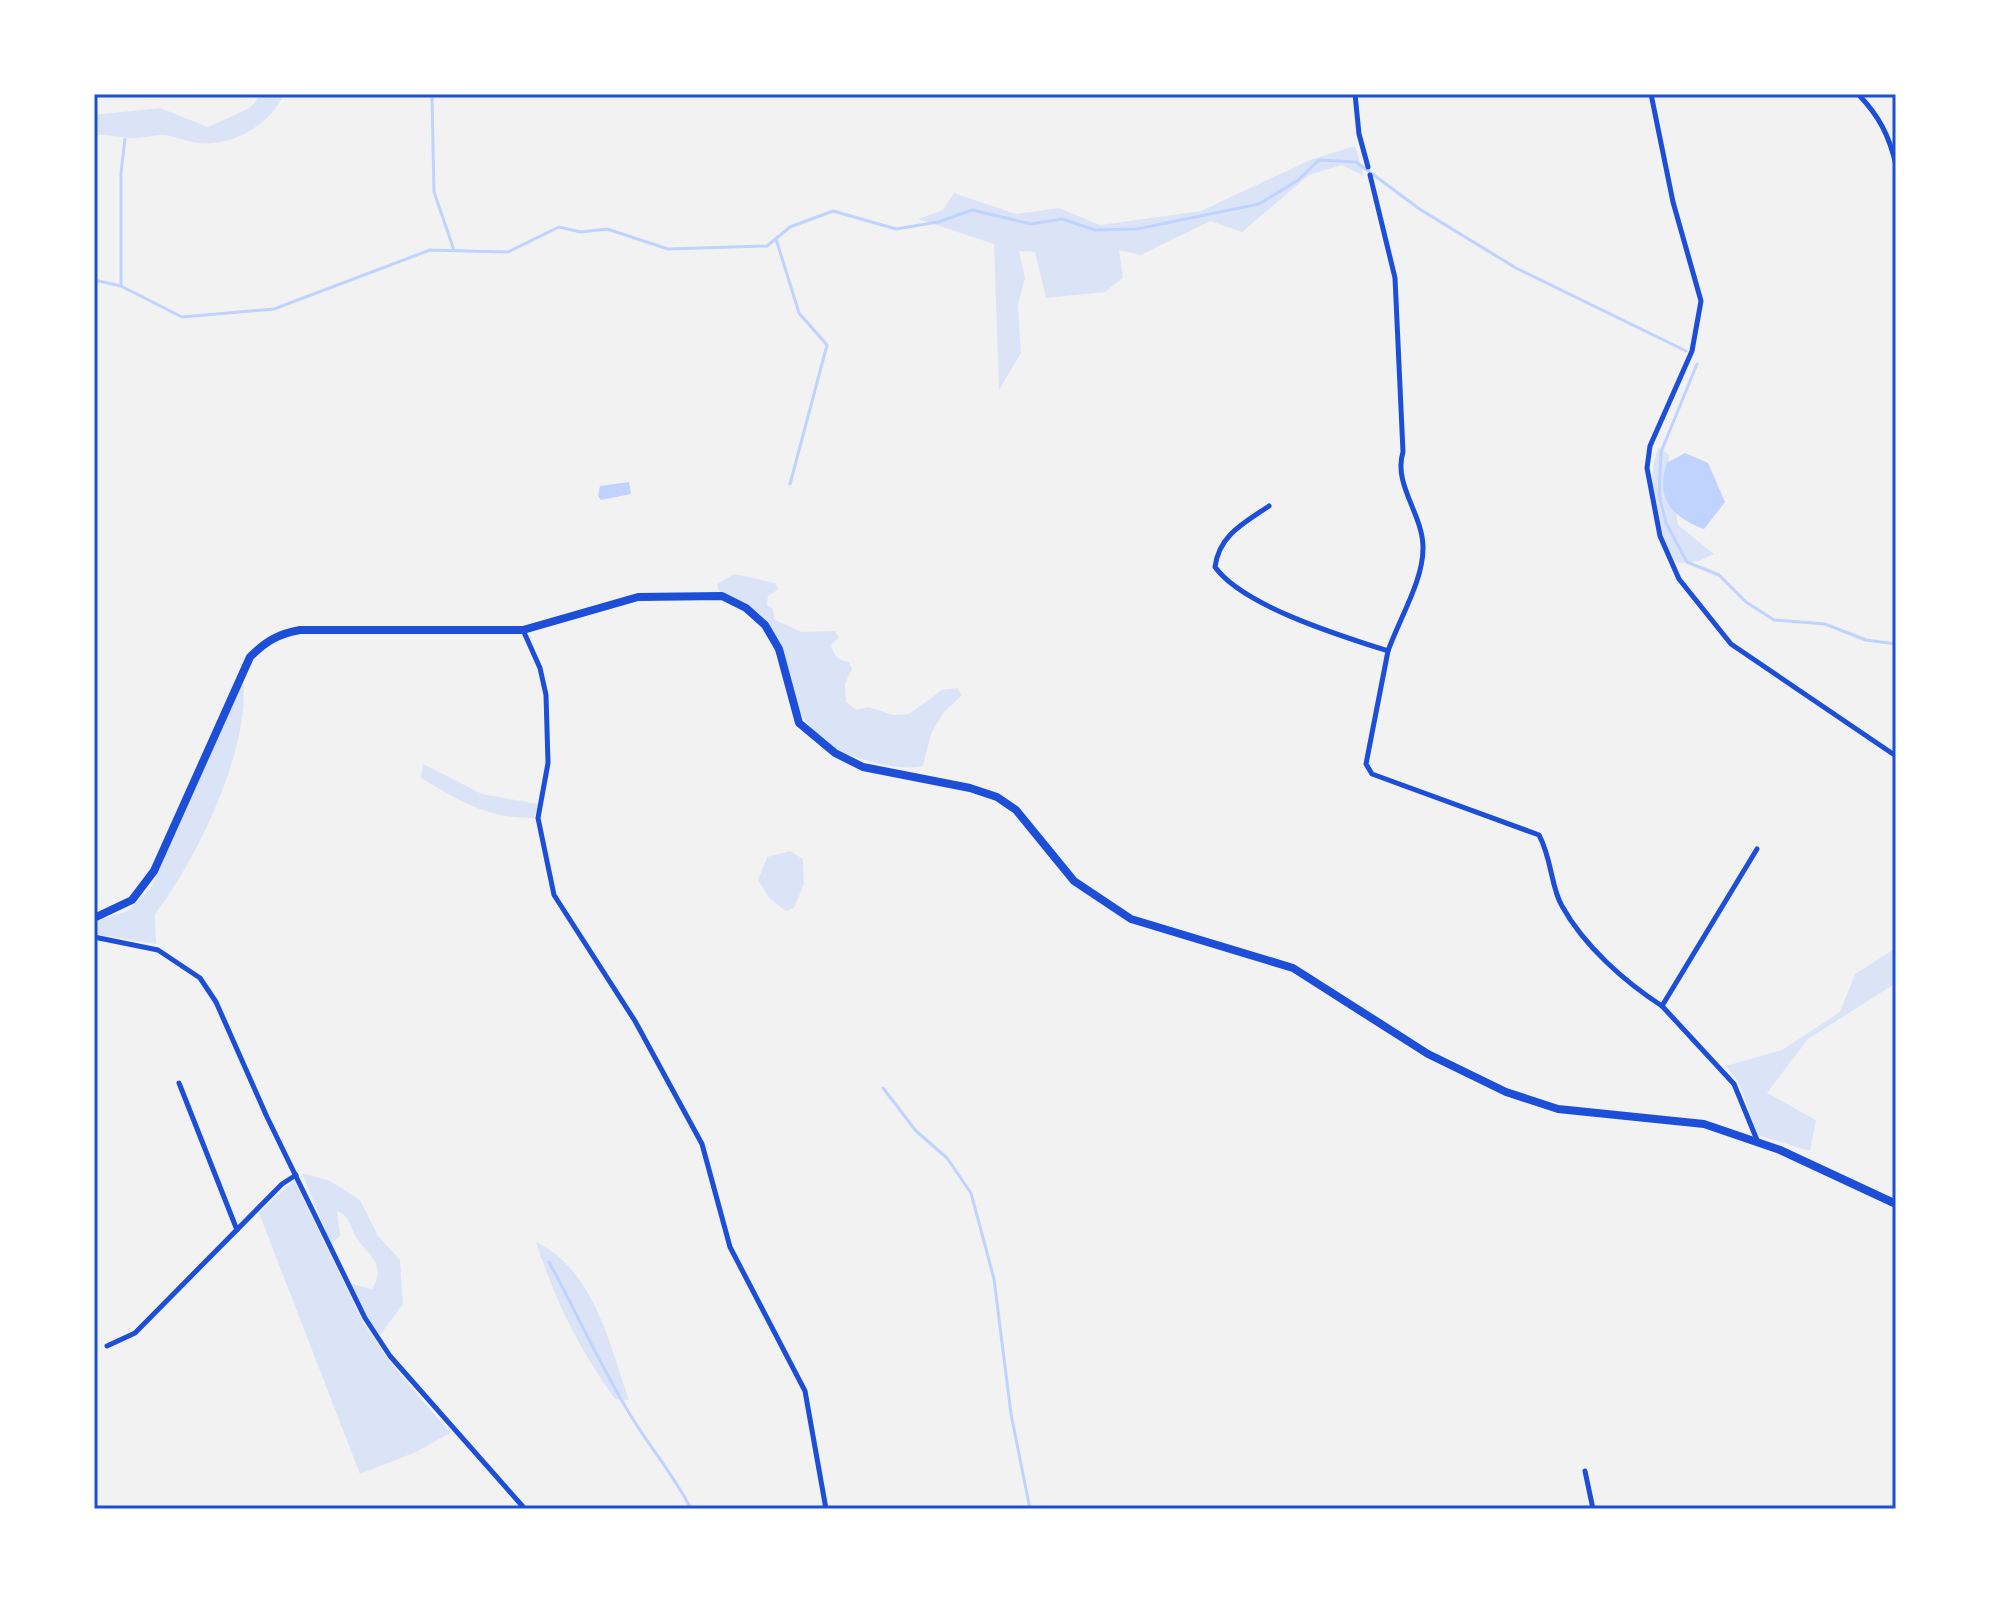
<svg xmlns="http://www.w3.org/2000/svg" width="1990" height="1603" font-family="'Golos Text',sans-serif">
	<rect width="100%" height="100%" fill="#f2f2f2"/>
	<g fill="#dbe4f7">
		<path d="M262,94H284C271,124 232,147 198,143C186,142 174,135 161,135C153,135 145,138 137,138C125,139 109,134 94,135V115L160,108L208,127L250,108Z"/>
		<polygon points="1355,146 1364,176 1342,165 1309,175 1242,232 1210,221 1141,255 1119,250 1123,278 1105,292 1046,298 1035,252 1019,251 1025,278 1018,305 1021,353 999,390 994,244 918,219 943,210 954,193 1016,214 1059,208 1100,225 1201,211 1310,160"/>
		<path d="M1659,447L1669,455V475L1678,525L1714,554L1699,561L1678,563C1652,539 1645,478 1659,447Z"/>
		<path d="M734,574L775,583L779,589L768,596L767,605L773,609L775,620L802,632L835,631L839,637L831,645C834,656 838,660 849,662L852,669L845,684L846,702L856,710L869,707L893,715L909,714L942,690L957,688L962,695L943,713L931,734L923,766C902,770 883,765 862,759C802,741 794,702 775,649C772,640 770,627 764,620C754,605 733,598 718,590L717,584Z"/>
		<path d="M243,681C251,748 196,861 155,914L156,944L94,934V922L128,911L151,888Z"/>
		<path d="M423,764L482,794L538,804L534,818C489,819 459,801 421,778Z"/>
		<polygon points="790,851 803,859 804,884 794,908 786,911 769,898 758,880 767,857"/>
		<polygon points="1896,948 1896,983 1808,1039 1767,1093 1816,1120 1810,1151 1758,1135 1739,1083 1726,1066 1782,1050 1840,1012 1855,974"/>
		<path d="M302,1173L330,1181L360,1200L378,1236L400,1260L403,1304L380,1335L367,1319L351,1284L372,1289C388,1263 366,1254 356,1237C350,1226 350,1216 337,1211L340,1236L331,1244Z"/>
		<polygon points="294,1180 364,1324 390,1362 450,1433 416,1452 360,1474 259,1213"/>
		<path d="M536,1242C594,1270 609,1343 629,1400L615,1399C577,1345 557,1305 536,1242Z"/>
	</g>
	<g fill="#bfd3fe">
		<path d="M1685,453L1708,463L1725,502L1704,529C1671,517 1655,497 1667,463Z"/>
		<polygon points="629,482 631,494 601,500 598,496 600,486"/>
	</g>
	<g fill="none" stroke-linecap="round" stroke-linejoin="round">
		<g stroke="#bfd3fe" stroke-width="3">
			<polyline points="432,97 434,192 454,250"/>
			<polyline points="776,239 799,313 827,345 790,484"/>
			<polyline points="94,280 121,286 182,317 274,309 430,250 508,252 559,227 581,232 607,229 668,249 767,246 790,227 833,211 896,229 938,222 972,210 1031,224 1062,219 1095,230 1137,229 1259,204 1297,181 1319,160 1356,162 1421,210 1516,268 1686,351"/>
			<polyline points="121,286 121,173 125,139"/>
			<polyline points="1697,364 1661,452 1660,472 1659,495 1666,523 1687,562 1719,575 1746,602 1774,620 1825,624 1866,640 1896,644"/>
			<polyline points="883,1088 916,1131 947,1158 971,1193 994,1279 1011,1414 1030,1509"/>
			<path d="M549,1262C578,1315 602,1370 634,1421C653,1451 675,1477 691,1509"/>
		</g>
		<g stroke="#1d4ed8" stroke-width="5">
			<polyline points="1355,94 1359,134 1368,167"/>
			<polyline points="1651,94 1673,202 1701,301 1692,351 1650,446 1647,468 1660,536 1679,579 1731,644 1896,756"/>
			<path d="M1858,94C1879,116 1889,135 1896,165"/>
			<path d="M1370,175L1395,278L1403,452C1393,484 1422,513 1423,546C1424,580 1399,619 1388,651"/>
			<path d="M1269,506C1244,523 1219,535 1215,567C1243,606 1341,636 1388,651L1366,764L1372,774L1539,835C1552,859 1551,888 1562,906C1584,946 1625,982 1662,1006"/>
			<polyline points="523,630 540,668 546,695 548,763 538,818 554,895 635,1021 702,1144 730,1247 805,1391 826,1509"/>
			<polyline points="1757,849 1662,1006 1734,1084 1757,1140"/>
			<polyline points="94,937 158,950 200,978 216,1002 267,1117 365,1318 390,1356 525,1509"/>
			<polyline points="179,1083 237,1230"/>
			<polyline points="107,1346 135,1333 282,1184 296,1175"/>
			<polyline points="1585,1471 1593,1509"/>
		</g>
		<path stroke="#1d4ed8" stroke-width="8" d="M94,918L132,900L154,871L250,657C266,641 278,634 300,630H523L638,597L722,596L746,608L765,625L779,649L799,723L835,753L863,767L970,788L997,797L1016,810L1074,881L1131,919L1293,968L1428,1054L1506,1092L1558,1109L1704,1124L1780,1150L1896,1204"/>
	</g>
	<rect width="1990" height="1603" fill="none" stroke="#ffffff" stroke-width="192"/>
	<rect x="96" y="96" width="1798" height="1411" fill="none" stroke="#1d4ed8" stroke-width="3"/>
</svg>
